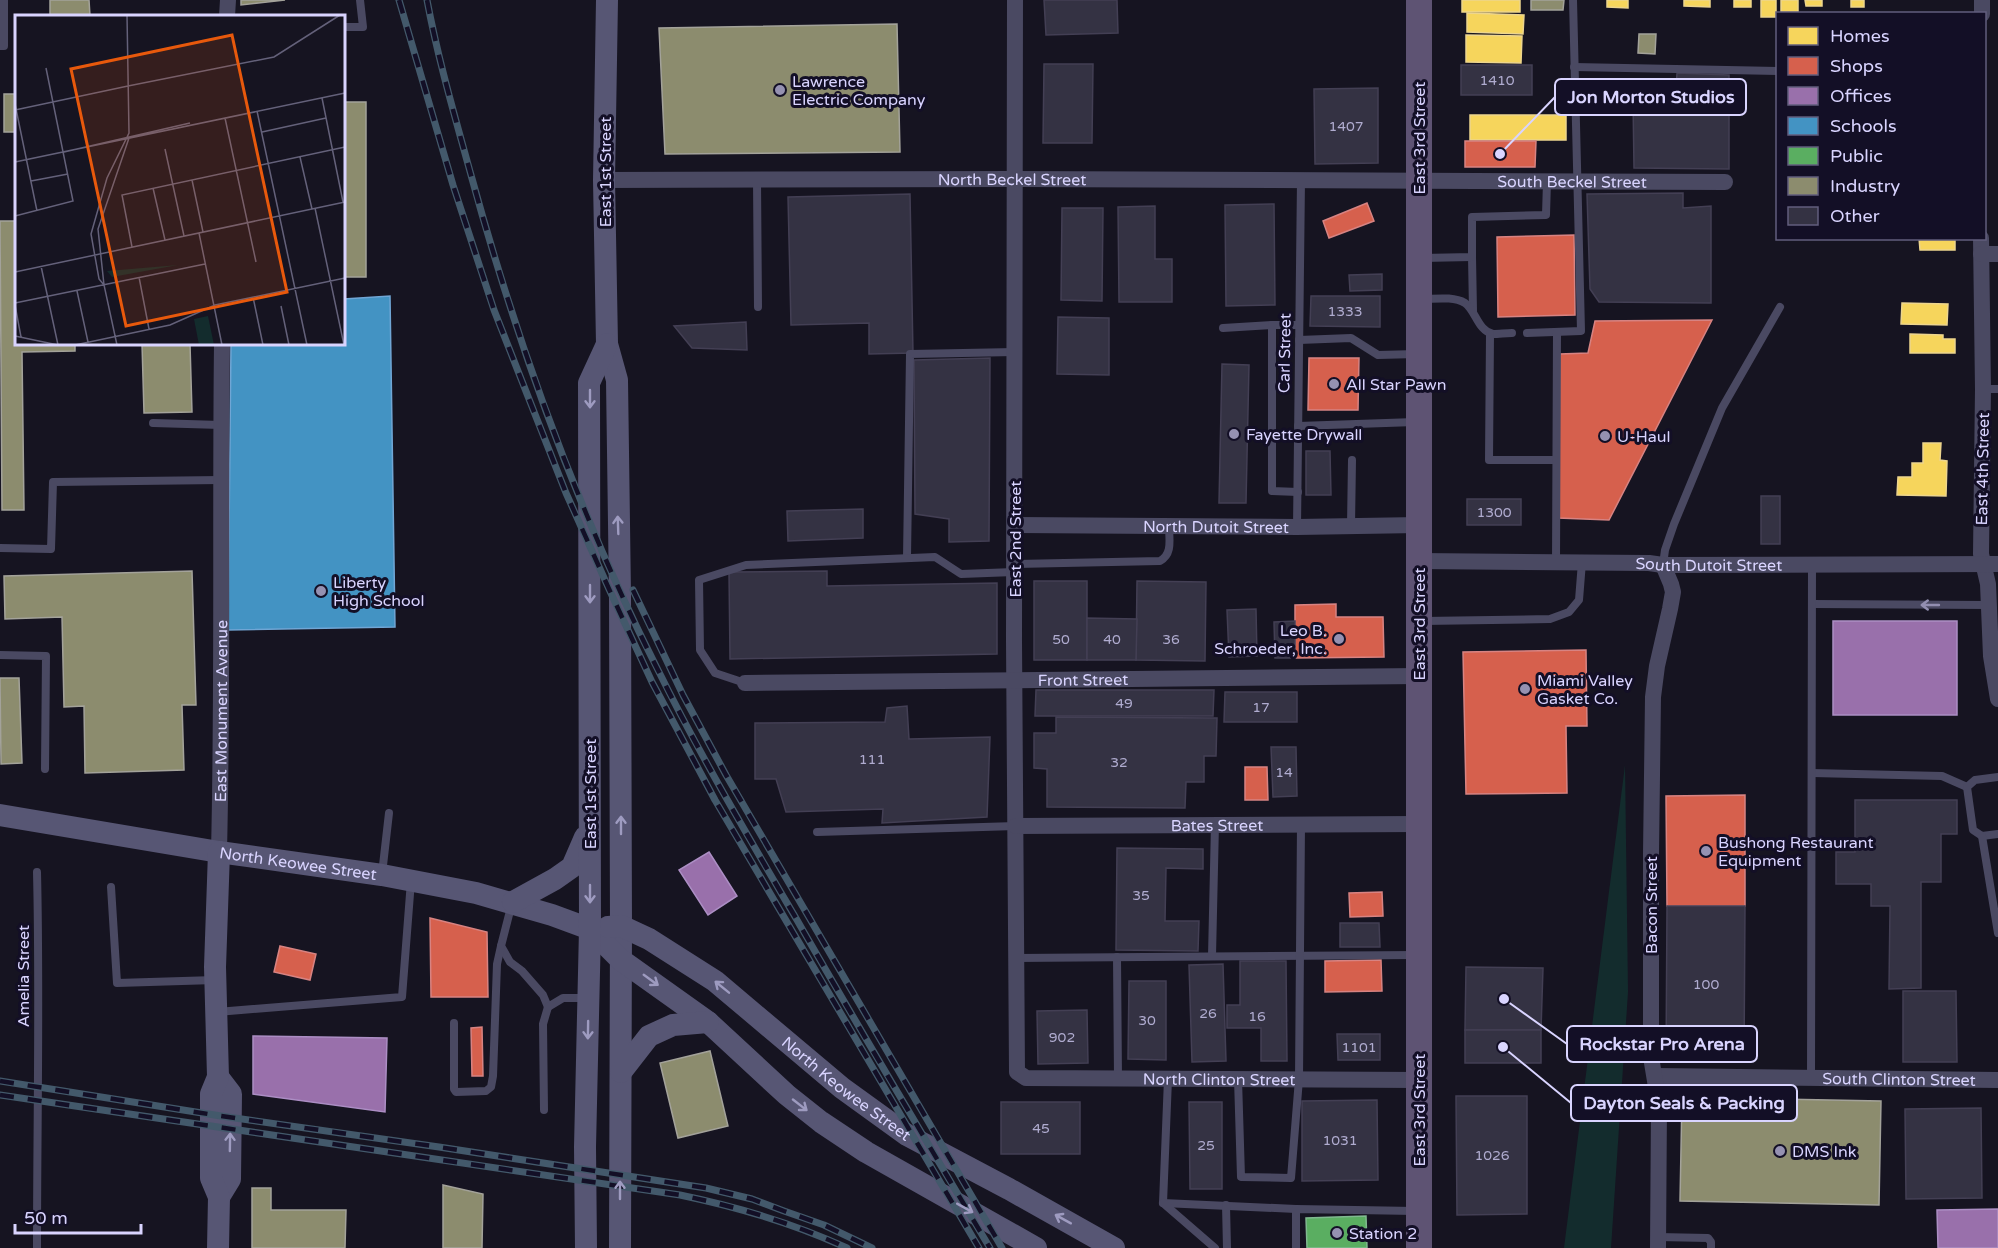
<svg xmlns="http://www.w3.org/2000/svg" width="1998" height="1248" font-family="'Varela Round',sans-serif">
	<rect width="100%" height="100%" fill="#161421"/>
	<polygon fill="#132c2d" points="1625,765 1628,992 1611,1248 1564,1248"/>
	<g fill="#f6d55c" stroke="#edd58d" stroke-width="1.5">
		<rect x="1462" y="0" width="58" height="12"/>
		<polygon points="1607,0 1628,0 1628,8 1607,7"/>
		<polygon points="1684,0 1710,0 1710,7 1684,6"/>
		<rect x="1734" y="0" width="17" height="7"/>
		<rect x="1761" y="0" width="15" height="17"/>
		<rect x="1781" y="0" width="17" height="12"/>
		<polygon points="1805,0 1822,0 1822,6 1806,6"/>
		<rect x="1851" y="0" width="13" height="7"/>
		<polygon points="1467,13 1524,15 1523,34 1467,32"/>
		<polygon points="1466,35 1522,36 1521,63 1466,62"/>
		<rect x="1470" y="115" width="96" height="25"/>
		<polygon points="1919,238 1955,238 1955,250 1920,250"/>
		<polygon points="1902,303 1948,304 1947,325 1901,324"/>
		<polygon points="1910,334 1943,335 1943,339 1955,339 1955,353 1910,353"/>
		<polygon points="1923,443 1941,443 1940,460 1947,461 1946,496 1897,495 1898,477 1912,477 1912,463 1923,463"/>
	</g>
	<g fill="#d6604d" stroke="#d78382" stroke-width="1.5">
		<polygon points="1465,141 1536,141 1535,167 1465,167"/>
		<polygon points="1367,203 1374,221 1329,238 1323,221"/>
		<polygon points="1574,235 1575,315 1498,317 1497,237"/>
		<polygon points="1712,320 1609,520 1558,518 1560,354 1588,353 1595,321"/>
		<polygon points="1309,358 1359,358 1358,410 1308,410"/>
		<polygon points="1336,604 1336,617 1383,617 1384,657 1295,658 1295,605"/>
		<polygon points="1586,650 1587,726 1566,726 1567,793 1466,794 1463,652"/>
		<polygon points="1245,767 1267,767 1268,800 1245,800"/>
		<polygon points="1745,795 1745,906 1667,906 1666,796"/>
		<polygon points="1382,892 1383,916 1350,917 1349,893"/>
		<polygon points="430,918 487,932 488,997 431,997"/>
		<polygon points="280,946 316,954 310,980 274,972"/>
		<polygon points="1381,960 1382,991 1325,992 1325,961"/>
		<polygon points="482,1027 483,1076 472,1076 471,1028"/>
	</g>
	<g fill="#9970ab" stroke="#ac8ec4" stroke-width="1.5">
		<rect x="1833" y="621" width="124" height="94"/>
		<polygon points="709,852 737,896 708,915 679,870"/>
		<polygon points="253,1036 387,1038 385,1112 253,1094"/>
		<polygon points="1998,1209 1998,1248 1938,1248 1937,1210"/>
	</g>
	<polygon fill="#4393c3" stroke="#70a6d5" stroke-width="1.5" points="390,296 395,627 228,630 231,344 344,344 344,299"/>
	<polygon fill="#5aae61" stroke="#80b990" stroke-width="1.5" points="1366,1216 1367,1248 1307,1248 1306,1218"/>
	<g fill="#8c8c6e" stroke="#a3a29a" stroke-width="1.5">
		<polygon points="50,0 89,0 90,16 50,16"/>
		<polygon points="241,0 285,0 241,5"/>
		<polygon points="1531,0 1564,0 1563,10 1531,10"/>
		<polygon points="897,24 900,152 665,154 659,28"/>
		<polygon points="1639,34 1656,34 1655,54 1638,53"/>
		<rect x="4" y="94" width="12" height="38"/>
		<rect x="344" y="102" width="22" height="175"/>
		<polygon points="0,221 16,221 16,344 75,344 75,351 22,352 24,510 2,510"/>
		<polygon points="142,344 190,344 192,412 144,413"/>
		<polygon points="192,571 196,705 182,705 184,770 85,773 84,706 64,707 62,617 5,619 4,576"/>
		<polygon points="0,678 19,678 22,763 1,764"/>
		<polygon points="710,1051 728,1126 678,1138 660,1063"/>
		<polygon points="1682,1097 1881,1101 1879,1205 1680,1201"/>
		<polygon points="443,1185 483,1194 482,1248 443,1248"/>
		<polygon points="252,1188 271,1188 271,1210 346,1210 345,1248 252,1248"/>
	</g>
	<g fill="#343243" stroke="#433f54" stroke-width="1.5">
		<polygon points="1044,0 1117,0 1118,33 1046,35"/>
		<polygon points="1044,64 1093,64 1092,143 1043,143"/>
		<rect x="1461" y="65" width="71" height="30"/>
		<polygon points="1677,73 1729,75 1729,169 1634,168 1633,101 1643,88 1676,88"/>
		<polygon points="1378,88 1378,163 1315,164 1314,89"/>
		<polygon points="1683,193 1683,208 1711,206 1711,303 1599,302 1590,289 1587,194"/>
		<polygon points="910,194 913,353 869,354 869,323 791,325 788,197"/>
		<polygon points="1274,204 1275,305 1226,306 1225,205"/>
		<polygon points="1155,206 1155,259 1172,259 1172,302 1119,302 1118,207"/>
		<polygon points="1062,208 1103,208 1102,301 1061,300"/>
		<polygon points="1382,274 1382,290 1350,291 1349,275"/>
		<polygon points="1311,296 1380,296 1380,327 1310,326"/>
		<polygon points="1058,317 1109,318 1109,375 1057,374"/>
		<polygon points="746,322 747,350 692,348 674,326"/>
		<polygon points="990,358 989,541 949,542 949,519 915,514 914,360"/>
		<polygon points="1222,364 1249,365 1246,503 1219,503"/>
		<polygon points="1306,451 1330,451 1331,495 1306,495"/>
		<rect x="1761" y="496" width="19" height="48"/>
		<rect x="1467" y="499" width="54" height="26"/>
		<polygon points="863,509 863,538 788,541 787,511"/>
		<polygon points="827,571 827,586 997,583 997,654 730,659 729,572"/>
		<rect x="1034" y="581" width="53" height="79"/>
		<polygon points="1137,581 1206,582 1205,661 1136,660"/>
		<polygon points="1256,609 1257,656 1229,657 1227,610"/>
		<polygon points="1087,618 1137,619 1136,660 1087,660"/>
		<polygon points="1295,621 1295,658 1275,658 1274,622"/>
		<polygon points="1036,690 1214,690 1213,716 1035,716"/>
		<polygon points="1225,692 1297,692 1297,722 1224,722"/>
		<polygon points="907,706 909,739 990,737 987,817 882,823 883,809 786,812 776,779 755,779 755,723 885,722 887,708"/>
		<polygon points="1056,717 1217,718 1216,756 1204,756 1204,782 1186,782 1185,808 1047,807 1047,769 1034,768 1034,733 1056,733"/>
		<polygon points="1271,747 1296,747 1297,796 1273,797"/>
		<polygon points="1855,800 1957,800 1957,834 1941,834 1941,882 1921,882 1921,988 1889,989 1890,906 1871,906 1871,884 1836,884 1836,852 1855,852"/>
		<polygon points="1117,848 1203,849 1203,869 1166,868 1165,921 1199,921 1198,951 1116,950"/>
		<polygon points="1667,906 1745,906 1744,1062 1666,1062"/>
		<polygon points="1340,923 1379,923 1380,947 1340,947"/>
		<polygon points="1240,961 1286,961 1287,1061 1261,1061 1261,1028 1227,1028 1227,1005 1240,1005"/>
		<polygon points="1223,964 1226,1061 1192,1062 1189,965"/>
		<polygon points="1466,967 1543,968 1541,1030 1465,1030"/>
		<polygon points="1129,981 1166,981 1166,1060 1128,1059"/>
		<polygon points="1903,991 1956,991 1957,1062 1903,1062"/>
		<polygon points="1087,1010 1088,1063 1038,1064 1037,1011"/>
		<rect x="1465" y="1030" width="76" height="33"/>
		<polygon points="1337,1034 1380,1034 1380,1060 1338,1060"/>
		<polygon points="1456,1096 1527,1096 1527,1214 1457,1215"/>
		<polygon points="1377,1100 1378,1180 1302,1181 1302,1101"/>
		<rect x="1001" y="1102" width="79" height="52"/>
		<polygon points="1189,1102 1222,1102 1222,1189 1190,1189"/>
		<polygon points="1981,1108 1982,1198 1906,1199 1905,1109"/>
	</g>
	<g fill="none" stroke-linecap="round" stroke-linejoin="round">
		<g stroke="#4a4962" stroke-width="8">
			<polyline points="344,27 363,27 360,0"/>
			<polyline points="0,46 4,46 4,0"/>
			<polyline points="1574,67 1778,71"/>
			<polyline points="757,180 758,307"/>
			<polyline points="1472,257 1473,311"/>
			<polyline points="1422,258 1472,257 1472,217 1546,215 1547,181"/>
			<path d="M1422,299C1435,299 1453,296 1465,303C1476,311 1478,331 1493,334C1499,334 1506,333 1512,333"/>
			<polyline points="1223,328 1272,325"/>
			<polyline points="1527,333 1581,331 1573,0"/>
			<polyline points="1490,334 1489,460 1556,460"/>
			<polyline points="1299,340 1351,338 1378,355 1417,354"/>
			<polyline points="1983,389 1998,389"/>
			<polyline points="153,423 221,425"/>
			<polyline points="1298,426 1415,422"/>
			<polyline points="1298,492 1272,491 1272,325 1299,325"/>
			<polyline points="1351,526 1352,460"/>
			<polyline points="1297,527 1301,180"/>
			<polyline points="0,548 51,549 53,482 221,480"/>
			<polyline points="907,558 910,354 1015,352"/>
			<polyline points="1556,562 1557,332"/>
			<path d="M1015,564L1160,561C1173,554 1169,539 1169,526"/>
			<polyline points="1663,565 1665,550 1674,524 1722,408 1780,307"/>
			<polyline points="1812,604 1988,605"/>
			<polyline points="1423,621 1550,619 1569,612 1579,600 1582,562"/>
			<polyline points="0,655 46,656 45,769"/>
			<polyline points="745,683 715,673 700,650 699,580 746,565 935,557 961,574 1014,572"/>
			<polyline points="1812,773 1942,776 1967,787"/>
			<polyline points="1998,777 1975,780 1967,787 1973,830 1982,836 1998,834"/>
			<polyline points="817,832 1016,826"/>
			<polyline points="1982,836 1998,933"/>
			<polyline points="382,874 389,813"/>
			<polyline points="111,887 117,983 215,980"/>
			<polyline points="512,903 501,946 510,962 522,971 543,995 548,1007"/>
			<polyline points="1212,956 1215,824"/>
			<polyline points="1117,957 1118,1078"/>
			<polyline points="1017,958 1416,955"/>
			<polyline points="217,1012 402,997 411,881"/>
			<polyline points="454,1023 454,1089 456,1092 486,1091 491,1087 493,1076 497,964 501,946"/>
			<polyline points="1238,1079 1241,1177 1291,1178 1299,1079 1301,824"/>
			<polyline points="1811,1079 1812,566"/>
			<polyline points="544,1110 543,1024 548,1007 563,998 588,998"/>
			<polyline points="1163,1203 1296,1209"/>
			<polyline points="1163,1203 1168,1079"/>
			<polyline points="1163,1203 1215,1248"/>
			<polyline points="1226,1205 1227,1248"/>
			<polyline points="1658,1237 1708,1238 1711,1242 1711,1248"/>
			<path d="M37,1248C37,1123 40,997 37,872"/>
			<polyline points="1296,1248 1296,1209 1415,1211"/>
		</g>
		<g stroke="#4a4962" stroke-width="16">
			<path id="s1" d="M1015,0L1014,641L1017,1072L1026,1078L1419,1080"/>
			<polyline points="1982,0 1982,14"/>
			<polyline points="227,16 228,0"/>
			<path id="s2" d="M604,180L1016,179L1725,182"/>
			<polyline points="1981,238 1983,389 1981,554 1988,584 1991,656 1998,699"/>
			<polyline points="1981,254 1998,254"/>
			<path id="s3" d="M1015,525L1297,527L1419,525"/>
			<path id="s4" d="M1419,561L1649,563L1663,565L1998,564"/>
			<path id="s5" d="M745,683L1419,676"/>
			<path id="s6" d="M1016,826L1419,824"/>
			<path id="s7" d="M219,852C223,682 220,513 222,344"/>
			<path id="s8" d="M1656,1076L1998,1080"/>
			<polyline points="1658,1248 1659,1105 1652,1063 1651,1031 1651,854 1653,697 1657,666 1670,609 1673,592 1671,584 1663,565"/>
		</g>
		<g stroke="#575674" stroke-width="22">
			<polyline points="607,0 604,180 607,344 617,380 620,595 621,926 620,1248"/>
			<path id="s9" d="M0,815L219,852L382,875L476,893L552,915L590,929L621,960L708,1022L787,1095L821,1122L866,1152L1036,1248"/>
			<polyline points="513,902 555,879 572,867 585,837"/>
			<path id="s10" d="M608,927L621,926L649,939L715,981L842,1088L907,1135L1009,1189L1114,1248"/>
			<polyline points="621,1072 649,1036 673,1025 708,1022"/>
			<polyline points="218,1077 231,1094 230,1179 219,1197"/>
			<polyline points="218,1248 219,1197 211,1178 211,1094 218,1077 215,967 219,852"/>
			<polyline points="586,1248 585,1147 590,929 589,383 607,344"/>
		</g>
		<polyline stroke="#5e5373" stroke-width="26" points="1419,0 1419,1248"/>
		<g stroke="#43596b" stroke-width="7">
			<g id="rail">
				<polyline points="399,0 453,185 494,310 566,493 609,589 652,682 715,800 979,1248"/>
				<path d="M427,0C438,59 455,117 471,175C517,343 580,517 659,672C701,757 749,838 797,920C860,1030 925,1139 990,1248"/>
				<polyline points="633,590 683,695 726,775 1002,1248"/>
				<polyline points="0,1081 221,1116 439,1147 706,1188 752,1199 784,1211 824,1225 872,1248"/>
				<path d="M0,1095L680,1195C738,1207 793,1223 847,1248"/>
			</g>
		</g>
		<use href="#rail" stroke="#130f26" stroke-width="4.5" stroke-dasharray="14" stroke-linecap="butt"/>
	</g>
	<defs><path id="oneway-shaft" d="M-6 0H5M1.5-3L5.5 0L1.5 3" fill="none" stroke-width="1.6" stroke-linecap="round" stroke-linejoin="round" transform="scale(1.5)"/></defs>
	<g stroke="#9e9bc0">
		<use href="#oneway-shaft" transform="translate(590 399) rotate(90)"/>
		<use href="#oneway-shaft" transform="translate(618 525) rotate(-92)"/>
		<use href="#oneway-shaft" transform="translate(590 594) rotate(90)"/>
		<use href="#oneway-shaft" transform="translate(621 825) rotate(-90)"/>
		<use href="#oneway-shaft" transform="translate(590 894) rotate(90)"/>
		<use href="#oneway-shaft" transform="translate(651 980) rotate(36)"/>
		<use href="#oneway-shaft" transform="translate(722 987) rotate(-141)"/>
		<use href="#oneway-shaft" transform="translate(588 1030) rotate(91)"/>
		<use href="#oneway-shaft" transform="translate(800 1105) rotate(38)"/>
		<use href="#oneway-shaft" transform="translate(230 1142) rotate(-89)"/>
		<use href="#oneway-shaft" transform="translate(620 1190) rotate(-90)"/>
		<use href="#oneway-shaft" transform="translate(965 1208) rotate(29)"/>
		<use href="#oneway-shaft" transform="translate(1063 1219) rotate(-151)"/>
	</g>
	<use stroke="#928eb0" href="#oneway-shaft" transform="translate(1930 605) rotate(-180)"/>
	<g fill="#9591b1" stroke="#130f26" stroke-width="2">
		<circle cx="780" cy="90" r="6"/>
		<circle cx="1334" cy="384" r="6"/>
		<circle cx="1234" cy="434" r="6"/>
		<circle cx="1605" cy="436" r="6"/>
		<circle cx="321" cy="591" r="6"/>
		<circle cx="1339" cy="639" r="6"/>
		<circle cx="1525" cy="689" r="6"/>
		<circle cx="1706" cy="851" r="6"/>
		<circle cx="1780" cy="1151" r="6"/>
		<circle cx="1337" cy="1233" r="6"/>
	</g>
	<g text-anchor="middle" stroke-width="6" stroke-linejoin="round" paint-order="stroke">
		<g font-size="14" fill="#b0acd0">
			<text x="1497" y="85">1410</text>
			<text x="1346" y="131">1407</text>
			<text x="1345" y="316">1333</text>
			<text x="1494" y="517">1300</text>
			<text x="1061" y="644">50</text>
			<text x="1112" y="644">40</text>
			<text x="1171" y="644">36</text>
			<text x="1124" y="708">49</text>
			<text x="1261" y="712">17</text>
			<text x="872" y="764">111</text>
			<text x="1119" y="767">32</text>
			<text x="1284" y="777">14</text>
			<text x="1141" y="900">35</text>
			<text x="1706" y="989">100</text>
			<text x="1208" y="1018">26</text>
			<text x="1257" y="1021">16</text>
			<text x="1147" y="1025">30</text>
			<text x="1062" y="1042">902</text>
			<text x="1359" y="1052">1101</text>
			<text x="1041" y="1133">45</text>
			<text x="1340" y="1145">1031</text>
			<text x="1206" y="1150">25</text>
			<text x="1492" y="1160">1026</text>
		</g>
		<g font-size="16" fill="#d9d4ff" stroke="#130f26" text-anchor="start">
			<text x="792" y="87">Lawrence<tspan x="792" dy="18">Electric Company</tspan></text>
			<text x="1346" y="390">All Star Pawn</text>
			<text x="1246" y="440">Fayette Drywall</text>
			<text x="1617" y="442">U-Haul</text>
			<text x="333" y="588">Liberty<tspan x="333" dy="18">High School</tspan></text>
			<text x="1327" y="636" text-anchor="end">Leo B.<tspan x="1327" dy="18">Schroeder, Inc.</tspan></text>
			<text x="1537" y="686">Miami Valley<tspan x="1537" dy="18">Gasket Co.</tspan></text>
			<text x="1718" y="848">Bushong Restaurant<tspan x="1718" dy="18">Equipment</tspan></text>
			<text x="1792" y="1157">DMS Ink</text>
			<text x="1349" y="1239">Station 2</text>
		</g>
		<g font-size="16" fill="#d9d4ff" stroke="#130f26">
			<text transform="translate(1419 138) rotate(-90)" y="6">East 3rd Street</text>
			<text transform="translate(605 172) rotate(-90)" y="6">East 1st Street</text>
			<text dy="6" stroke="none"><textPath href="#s2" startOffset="408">North Beckel Street</textPath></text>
			<text dy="6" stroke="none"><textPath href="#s2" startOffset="968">South Beckel Street</textPath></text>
			<text transform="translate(1284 353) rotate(-89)" y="6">Carl Street</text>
			<text transform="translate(1982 469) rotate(-89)" y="6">East 4th Street</text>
			<text dy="6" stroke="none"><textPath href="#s3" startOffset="201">North Dutoit Street</textPath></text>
			<text transform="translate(1015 539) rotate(-90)" y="6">East 2nd Street</text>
			<text dy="6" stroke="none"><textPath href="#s4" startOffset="290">South Dutoit Street</textPath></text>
			<text transform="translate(1419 624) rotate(-90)" y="6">East 3rd Street</text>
			<text dy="6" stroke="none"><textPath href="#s5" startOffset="338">Front Street</textPath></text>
			<text dy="6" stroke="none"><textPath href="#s7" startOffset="141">East Monument Avenue</textPath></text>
			<text transform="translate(590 794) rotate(-90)" y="6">East 1st Street</text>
			<text dy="6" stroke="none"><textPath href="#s6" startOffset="201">Bates Street</textPath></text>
			<text dy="6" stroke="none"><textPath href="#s9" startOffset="302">North Keowee Street</textPath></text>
			<text transform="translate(1651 905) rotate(-90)" y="6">Bacon Street</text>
			<text transform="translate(23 976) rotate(-90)" y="6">Amelia Street</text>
			<text dy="6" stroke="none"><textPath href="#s1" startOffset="1276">North Clinton Street</textPath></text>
			<text dy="6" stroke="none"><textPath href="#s8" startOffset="243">South Clinton Street</textPath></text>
			<text dy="6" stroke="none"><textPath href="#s10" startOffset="292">North Keowee Street</textPath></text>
			<text transform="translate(1419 1110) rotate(-90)" y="6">East 3rd Street</text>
		</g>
	</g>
	<g transform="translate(15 15)">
		<rect width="330" height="330" fill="#161421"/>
		<path d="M163,250L97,262L92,256ZM193,301L199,330H184L179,304Z" fill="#132c2d"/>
		<path fill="none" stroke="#64617a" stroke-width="1.5" d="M113,71L259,42L325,0M307,83L328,187M0,89L22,196M0,95L113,71M242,96L292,330M210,103L241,247M247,117L311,103M150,134L169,221M49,137L175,108M285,142L297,194M0,147L330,78M177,165L188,217M16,166L53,159M138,173L150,225M300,193L329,330M0,201L58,186L31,53M184,218L207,330M117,232L107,180L330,132M26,251L43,330M0,257L330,187M124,262L134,314M89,270L84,264L76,219L92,163L114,118L112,0M62,276L73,327M238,282L248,330M0,288L190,249M0,290L6,322M266,291L274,330M0,321L43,330M60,330L155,310L200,290L330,263M102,330L89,270L83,214L114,123"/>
		<path fill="#e8590c" fill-opacity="0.15" stroke="#e8590c" stroke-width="3" d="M217,20L272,277L111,311L56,54Z"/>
		<rect width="330" height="330" fill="none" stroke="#d9d4ff" stroke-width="3"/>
	</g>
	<path fill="none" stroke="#d9d4ff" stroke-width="2" d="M1500 154L1555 97M1504 999L1567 1044M1503 1047L1571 1103"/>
	<g fill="#d9d4ff" stroke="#130f26" stroke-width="2">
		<circle cx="1500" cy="154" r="6"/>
		<circle cx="1504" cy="999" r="6"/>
		<circle cx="1503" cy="1047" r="6"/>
	</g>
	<g fill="#130f26" stroke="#d9d4ff" stroke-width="2">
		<rect x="1555" y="79" width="191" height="36" rx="6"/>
		<rect x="1567" y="1026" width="190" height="36" rx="6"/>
		<rect x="1571" y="1085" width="226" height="36" rx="6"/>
	</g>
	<g font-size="18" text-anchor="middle" font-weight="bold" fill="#d9d4ff">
		<text x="1651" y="103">Jon Morton Studios</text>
		<text x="1662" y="1050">Rockstar Pro Arena</text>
		<text x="1684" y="1109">Dayton Seals &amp; Packing</text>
	</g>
	<rect x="1776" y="12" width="210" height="228" fill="#130f26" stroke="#625e7d" stroke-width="1.5"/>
	<rect x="1788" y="27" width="30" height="18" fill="#f6d55c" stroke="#625e7d" stroke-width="1.5"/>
	<text x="1830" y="42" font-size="18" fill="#d9d4ff">Homes</text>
	<rect x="1788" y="57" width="30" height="18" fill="#d6604d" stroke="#625e7d" stroke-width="1.5"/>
	<text x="1830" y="72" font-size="18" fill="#d9d4ff">Shops</text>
	<rect x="1788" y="87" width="30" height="18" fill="#9970ab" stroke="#625e7d" stroke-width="1.5"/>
	<text x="1830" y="102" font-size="18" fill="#d9d4ff">Offices</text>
	<rect x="1788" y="117" width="30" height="18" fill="#4393c3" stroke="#625e7d" stroke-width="1.5"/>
	<text x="1830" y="132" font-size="18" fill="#d9d4ff">Schools</text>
	<rect x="1788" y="147" width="30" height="18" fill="#5aae61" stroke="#625e7d" stroke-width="1.5"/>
	<text x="1830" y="162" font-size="18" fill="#d9d4ff">Public</text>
	<rect x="1788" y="177" width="30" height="18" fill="#8c8c6e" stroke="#625e7d" stroke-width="1.5"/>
	<text x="1830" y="192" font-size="18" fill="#d9d4ff">Industry</text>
	<rect x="1788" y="207" width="30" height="18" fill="#343243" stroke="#625e7d" stroke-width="1.5"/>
	<text x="1830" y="222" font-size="18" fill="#d9d4ff">Other</text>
	<path d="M15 1224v9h126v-9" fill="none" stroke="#d9d4ff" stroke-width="3"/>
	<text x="24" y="1224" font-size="18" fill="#d9d4ff" stroke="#130f26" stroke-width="4.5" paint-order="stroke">50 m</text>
</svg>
